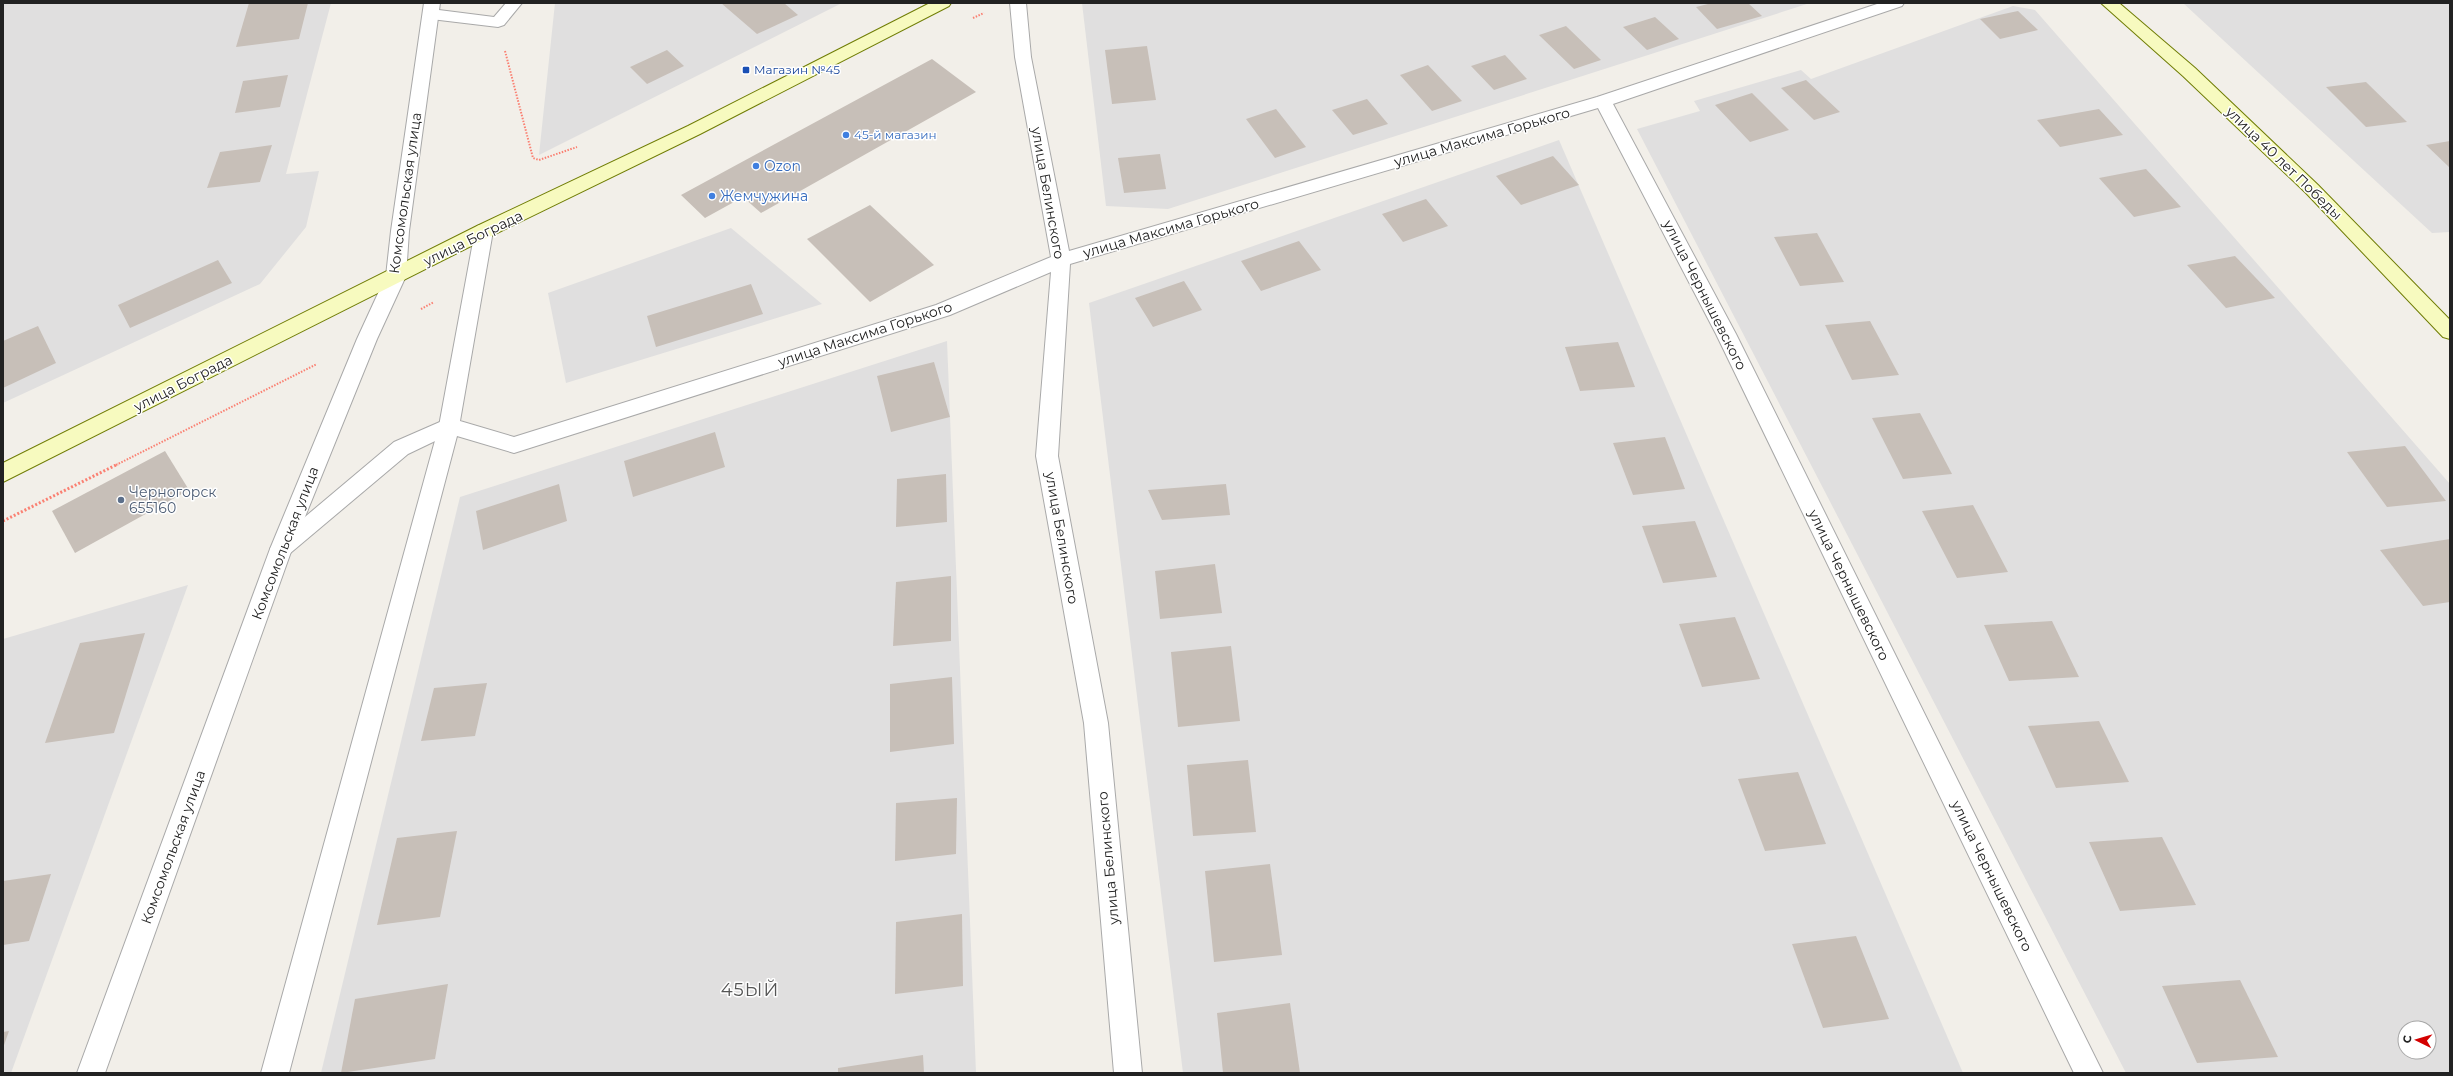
<svg xmlns="http://www.w3.org/2000/svg" width="2453" height="1076" font-family="Montserrat,sans-serif">
	<rect width="100%" height="100%" fill="#f2efe9"/>
	<g fill="#e0dfdf" fill-rule="evenodd">
		<polygon points="3,3 331,3 286,174 319,171 306,227 260,284 3,403"/>
		<polygon points="555,3 842,3 539,155"/>
		<polygon points="1082,3 1810,3 1168,209 1106,206"/>
		<polygon points="2183,3 2450,3 2450,232 2432,233"/>
		<path d="M2013,6L2035,10L2450,484V1073H2126L1637,129L1700,111L1694,101L1801,70L1811,79ZM2405,1028H2429V1052H2405Z"/>
		<polygon points="1559,140 1963,1073 1183,1073 1089,303"/>
		<polygon points="731,228 822,304 566,383 548,293"/>
		<polygon points="947,341 976,1073 321,1073 460,497"/>
		<polygon points="188,585 11,1073 3,1073 3,639"/>
	</g>
	<g fill="#c7bfb8">
		<polygon points="249,3 308,3 299,39 236,47"/>
		<polygon points="721,3 784,3 798,15 757,34"/>
		<polygon points="1712,3 1748,3 1762,16 1717,29 1696,7"/>
		<polygon points="2018,11 2038,30 2000,39 1980,19"/>
		<polygon points="1655,17 1679,39 1647,50 1623,27"/>
		<polygon points="1566,26 1601,60 1574,69 1539,35"/>
		<polygon points="1147,46 1156,100 1112,104 1105,50"/>
		<polygon points="667,50 684,66 647,84 630,67"/>
		<polygon points="1505,55 1527,79 1494,90 1471,66"/>
		<polygon points="932,59 976,92 761,213 743,197 705,218 681,195"/>
		<polygon points="1428,65 1462,101 1432,111 1400,75"/>
		<polygon points="288,75 280,107 235,113 243,81"/>
		<polygon points="1806,80 1840,112 1814,120 1781,88"/>
		<polygon points="2366,82 2407,122 2366,127 2326,87"/>
		<polygon points="1752,93 1789,130 1750,142 1715,105"/>
		<polygon points="1367,99 1388,124 1353,135 1332,110"/>
		<polygon points="1276,109 1306,147 1275,158 1246,119"/>
		<polygon points="2099,109 2123,135 2060,147 2037,120"/>
		<polygon points="2450,141 2450,168 2426,145"/>
		<polygon points="272,145 260,182 207,188 220,152"/>
		<polygon points="1160,154 1166,189 1124,193 1118,158"/>
		<polygon points="1553,156 1579,185 1521,205 1496,176"/>
		<polygon points="2146,169 2181,207 2134,217 2099,178"/>
		<polygon points="1426,199 1448,226 1403,242 1382,214"/>
		<polygon points="870,205 934,265 870,302 807,239"/>
		<polygon points="1817,233 1844,282 1800,286 1774,237"/>
		<polygon points="1299,241 1321,270 1261,291 1241,261"/>
		<polygon points="2235,256 2275,298 2226,308 2187,265"/>
		<polygon points="218,260 232,283 130,328 118,305"/>
		<polygon points="1184,281 1202,310 1153,327 1135,298"/>
		<polygon points="751,284 763,314 656,347 647,316"/>
		<polygon points="1870,321 1899,375 1852,380 1825,325"/>
		<polygon points="38,326 56,363 3,388 3,341"/>
		<polygon points="1618,342 1635,387 1580,391 1565,347"/>
		<polygon points="934,362 950,417 891,432 877,376"/>
		<polygon points="1920,413 1952,474 1903,479 1872,418"/>
		<polygon points="715,432 725,467 633,497 624,461"/>
		<polygon points="1665,437 1685,489 1633,495 1613,443"/>
		<polygon points="2405,446 2446,501 2387,507 2347,452"/>
		<polygon points="165,451 189,490 75,553 52,511"/>
		<polygon points="946,474 947,522 896,527 897,479"/>
		<polygon points="559,484 567,521 483,550 476,511"/>
		<polygon points="1226,484 1230,515 1162,520 1148,490"/>
		<polygon points="1973,505 2008,572 1957,578 1922,511"/>
		<polygon points="1695,521 1717,577 1663,583 1642,526"/>
		<polygon points="2450,539 2450,602 2423,606 2380,550"/>
		<polygon points="1215,564 1222,613 1160,619 1155,571"/>
		<polygon points="951,576 951,641 893,646 896,582"/>
		<polygon points="1735,617 1760,679 1702,687 1679,624"/>
		<polygon points="2052,621 2079,677 2009,681 1984,625"/>
		<polygon points="145,633 114,733 45,743 80,643"/>
		<polygon points="1231,646 1240,721 1178,727 1171,652"/>
		<polygon points="952,677 954,744 890,752 890,684"/>
		<polygon points="487,683 475,736 421,741 434,688"/>
		<polygon points="2099,721 2129,782 2056,788 2028,726"/>
		<polygon points="1248,760 1256,832 1193,836 1187,765"/>
		<polygon points="1798,772 1826,844 1765,851 1738,779"/>
		<polygon points="957,798 956,854 895,861 896,803"/>
		<polygon points="457,831 440,917 377,925 397,838"/>
		<polygon points="2162,837 2196,905 2120,911 2089,842"/>
		<polygon points="1270,864 1282,955 1214,962 1205,871"/>
		<polygon points="51,874 29,941 3,945 3,881"/>
		<polygon points="962,914 963,986 895,994 896,922"/>
		<polygon points="1856,936 1889,1019 1823,1028 1792,944"/>
		<polygon points="2240,980 2278,1057 2197,1063 2162,986"/>
		<polygon points="448,984 435,1059 341,1073 355,999"/>
		<polygon points="1290,1003 1300,1073 1223,1073 1217,1013"/>
		<polygon points="9,1031 3,1048 3,1032"/>
		<polygon points="923,1055 924,1073 838,1073 838,1068"/>
	</g>
	<g fill="none" stroke-linecap="round" stroke-linejoin="round">
		<g stroke="#a9a9a9" stroke-width="2">
			<g id="lane">
				<polygon points="506,3 522,3 504,25 498,27 431,19 423,14 431,9 494,17"/>
				<polygon points="449,418 456,421 459,426 456,431 408,454 288,555 281,558 274,555 270,549 274,543 394,442"/>
			</g>
		</g>
		<g stroke="#a9a9a9" stroke-width="2">
			<g id="street">
				<polygon points="424,3 440,3 409,231 406,276 377,339 292,549 105,1073 77,1073 270,549 357,339 386,276 391,231"/>
				<polygon points="1010,3 1026,3 1031,57 1069,251 1597,97 1880,3 1904,3 1902,6 1613,104 1736,334 2103,1073 2074,1073 1716,334 1598,108 1070,264 1058,456 1108,723 1142,1073 1114,1073 1084,723 1036,456 1051,272 950,315 514,453 457,436 289,1073 261,1073 439,426 475,231 477,226 484,224 491,226 493,231 460,421 514,437 936,305 1051,257 1015,57"/>
			</g>
		</g>
		<g stroke="#707d05" stroke-width="2">
			<g id="secondary">
				<polygon points="930,3 951,3 949,6 700,134 491,236 3,482 3,463 477,226 688,126"/>
				<polygon points="2101,3 2119,3 2195,68 2318,185 2450,320 2450,339 2443,337 2306,193 2183,76"/>
			</g>
		</g>
		<g stroke="#fa8072" stroke-width="2" stroke-dasharray="1.5 1.5" stroke-linecap="butt">
			<polyline points="973,18 984,13"/>
			<polyline points="505,51 533,158 539,160 577,147"/>
			<polyline points="421,309 434,302"/>
			<polyline points="116,465 317,364"/>
		</g>
		<polyline stroke="#fa8072" stroke-width="3" stroke-dasharray="2 2" stroke-linecap="butt" points="3,521 118,464"/>
		<use href="#lane" fill="#fff" fill-rule="evenodd"/>
		<use href="#street" fill="#fff" fill-rule="evenodd"/>
		<use href="#secondary" fill="#f7fabf" fill-rule="evenodd"/>
	</g>
	<rect fill="#1a4fb4" stroke="#fff" stroke-width="1.5" x="742" y="66" width="8" height="8" rx="2"/>
	<g fill="#3f7fe0" stroke="#fff" stroke-width="1.5">
		<circle cx="846" cy="135" r="4"/>
		<circle cx="756" cy="166" r="4"/>
		<circle cx="712" cy="196" r="4"/>
	</g>
	<circle fill="#5c6f8a" stroke="#fff" stroke-width="1.5" cx="121" cy="500" r="4"/>
	<g text-anchor="middle" stroke-width="3" stroke-linejoin="round" paint-order="stroke">
		<g font-size="12" fill="#164399" stroke="#fff" text-anchor="start">
			<text x="754" y="74">Магазин №45</text>
		</g>
		<g font-size="12" fill="#366cbe" stroke="#fff" text-anchor="start">
			<text x="854" y="139">45-й магазин</text>
		</g>
		<g font-size="14" fill="#222" stroke="#fff">
			<text transform="translate(1482 137) rotate(-16)" y="5">улица Максима Горького</text>
			<text transform="translate(2284 163) rotate(44)" y="5">улица 40 лет Победы</text>
			<text transform="translate(405 193) rotate(-82)" y="5">Комсомольская улица</text>
			<text transform="translate(1048 193) rotate(80)" y="5">улица Белинского</text>
			<text transform="translate(1171 228) rotate(-16)" y="5">улица Максима Горького</text>
			<text transform="translate(473 238) rotate(-26)" y="5">улица Бограда</text>
			<text transform="translate(1705 295) rotate(63)" y="5">улица Чернышевского</text>
			<text transform="translate(865 334) rotate(-18)" y="5">улица Максима Горького</text>
			<text transform="translate(183 383) rotate(-27)" y="5">улица Бограда</text>
			<text transform="translate(1062 538) rotate(80)" y="5">улица Белинского</text>
			<text transform="translate(285 543) rotate(-69)" y="5">Комсомольская улица</text>
			<text transform="translate(1849 585) rotate(64)" y="5">улица Чернышевского</text>
			<text transform="translate(173 847) rotate(-70)" y="5">Комсомольская улица</text>
			<text transform="translate(1108 858) rotate(-95)" y="5">улица Белинского</text>
			<text transform="translate(1992 876) rotate(64)" y="5">улица Чернышевского</text>
		</g>
		<g font-size="14" fill="#366cbe" stroke="#fff" text-anchor="start">
			<text x="764" y="171">Ozon</text>
			<text x="720" y="201">Жемчужина</text>
		</g>
		<g font-size="14" fill="#4e5e75" stroke="#fff" text-anchor="start">
			<text x="129" y="497">Черногорск<tspan x="129" dy="16">655160</tspan></text>
		</g>
		<g font-size="18" letter-spacing="1" fill="#555" stroke="#fff">
			<text x="750" y="996">45ЫЙ</text>
		</g>
	</g>
	<rect width="2453" height="1076" fill="none" stroke="#222222" stroke-width="8"/>
	<g transform="translate(2417 1040) rotate(275)"><circle r="19" fill="#ffffff" stroke="#a7a7a7"/>
	<path d="M0-3L7 15L0 10L-7 15Z" fill="#d40000"/>
	<text y="-6" font-size="11" font-weight="bold" text-anchor="middle" fill="#222222">С</text>
	</g>
</svg>
